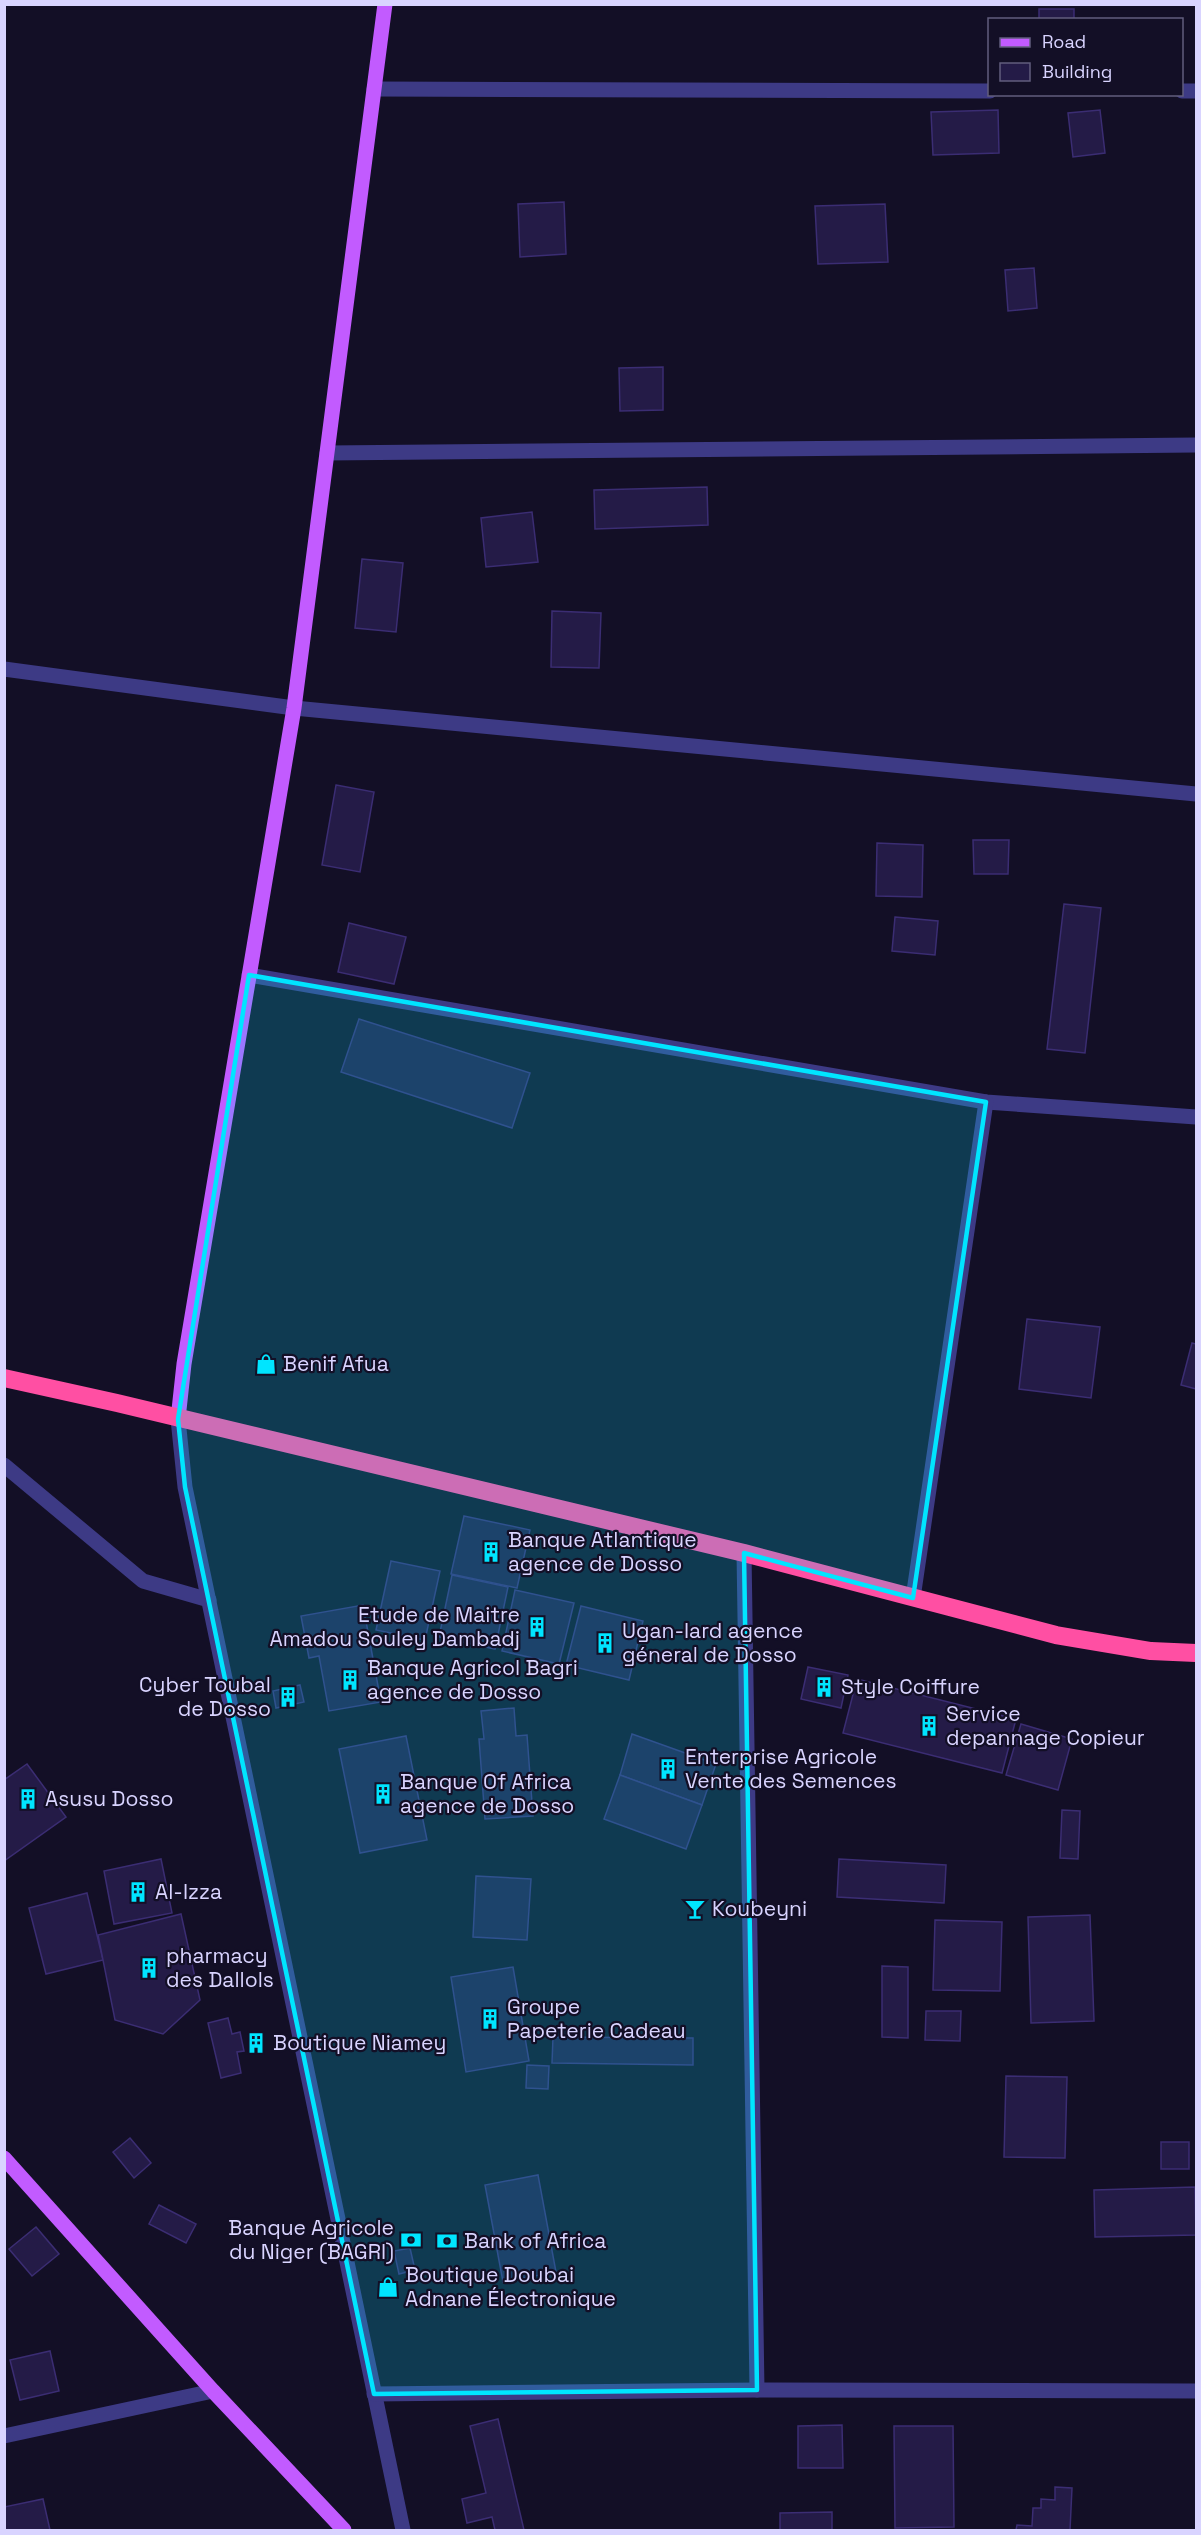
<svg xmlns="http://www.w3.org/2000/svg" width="1201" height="2535" font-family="'Space Grotesk',sans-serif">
	<rect width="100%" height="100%" fill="#130f26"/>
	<g fill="#241b47" stroke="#3b2d73" stroke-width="1.5">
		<rect x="1039" y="9" width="35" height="11"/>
		<polygon points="998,110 999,153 933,155 931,112"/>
		<polygon points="1100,110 1105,153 1073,157 1068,113"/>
		<polygon points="564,202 566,254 520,257 518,204"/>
		<polygon points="885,204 888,262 818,264 815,206"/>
		<polygon points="1034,268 1037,308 1008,311 1005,270"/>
		<polygon points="663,367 663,410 620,411 619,368"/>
		<polygon points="707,487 708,525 595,529 594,490"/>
		<polygon points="532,512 538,562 486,567 481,518"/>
		<polygon points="362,559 403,563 396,632 355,628"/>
		<polygon points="552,611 601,613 599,668 551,667"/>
		<polygon points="336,785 374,792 360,872 322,865"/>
		<polygon points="973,840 1009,840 1008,874 974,874"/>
		<polygon points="877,843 923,845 922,897 876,896"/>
		<polygon points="1064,904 1101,908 1085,1053 1047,1049"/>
		<polygon points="895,917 938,921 935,955 892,951"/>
		<polygon points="349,923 406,937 394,984 338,972"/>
		<polygon points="359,1019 530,1073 512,1128 341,1072"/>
		<polygon points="1027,1319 1100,1327 1091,1398 1019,1389"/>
		<polygon points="1192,1343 1196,1344 1196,1389 1181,1385"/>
		<polygon points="464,1516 530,1530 517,1588 451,1574"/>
		<polygon points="391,1561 440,1571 425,1640 376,1630"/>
		<polygon points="452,1575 508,1587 495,1649 439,1637"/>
		<polygon points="515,1590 574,1603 559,1664 502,1651"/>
		<polygon points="363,1605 381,1702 329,1711 319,1656 309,1658 301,1616"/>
		<polygon points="581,1606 643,1621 629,1680 566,1665"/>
		<polygon points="808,1667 848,1675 841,1708 801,1699"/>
		<polygon points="857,1679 1016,1719 1002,1773 843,1733"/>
		<polygon points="300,1685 304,1702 276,1708 273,1691"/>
		<polygon points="514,1708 516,1736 527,1735 533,1816 485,1819 479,1739 484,1739 481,1711"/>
		<polygon points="1021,1724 1072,1739 1058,1790 1006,1775"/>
		<polygon points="632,1734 716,1764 702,1805 620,1775"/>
		<polygon points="406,1736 427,1840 360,1853 339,1749"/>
		<polygon points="27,1764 66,1817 4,1861 4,1780"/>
		<polygon points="620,1775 702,1805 686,1849 604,1819"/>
		<polygon points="1062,1810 1080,1811 1078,1859 1060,1858"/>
		<polygon points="161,1859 172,1913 114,1924 104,1871"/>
		<polygon points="839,1859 946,1865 944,1903 837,1897"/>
		<polygon points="476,1876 531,1879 527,1940 473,1937"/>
		<polygon points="87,1893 103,1960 46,1974 29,1908"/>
		<polygon points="181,1914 200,2000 163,2034 115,2020 98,1935"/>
		<polygon points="1090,1915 1094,2021 1031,2023 1028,1917"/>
		<polygon points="935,1920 1002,1922 1000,1991 933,1990"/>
		<polygon points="882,1966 908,1967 908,2038 882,2037"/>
		<polygon points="513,1967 529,2061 466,2072 451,1977"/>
		<polygon points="926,2011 961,2011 960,2041 925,2040"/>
		<polygon points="228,2018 232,2034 240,2032 244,2051 237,2052 241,2073 221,2078 208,2023"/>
		<polygon points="553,2037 693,2038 693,2065 552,2063"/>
		<polygon points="527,2065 549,2066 548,2089 526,2088"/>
		<polygon points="1006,2076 1067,2077 1065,2158 1004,2157"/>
		<polygon points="130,2138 151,2163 134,2178 113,2152"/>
		<rect x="1161" y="2142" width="28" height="27"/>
		<polygon points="538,2175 556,2272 503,2282 485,2185"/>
		<polygon points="1195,2187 1196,2235 1095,2237 1094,2190"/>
		<polygon points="159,2205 196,2224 186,2243 149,2224"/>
		<polygon points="36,2227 59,2254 32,2276 9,2249"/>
		<polygon points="410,2248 415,2270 399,2274 394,2251"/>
		<polygon points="50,2351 59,2391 20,2400 10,2360"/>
		<polygon points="498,2419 524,2530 495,2530 492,2517 467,2523 462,2499 486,2493 470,2426"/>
		<polygon points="842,2425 843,2468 798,2468 798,2426"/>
		<polygon points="894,2426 953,2426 954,2527 895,2528"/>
		<polygon points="1055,2487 1072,2488 1070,2530 1016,2530 1017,2525 1032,2526 1033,2508 1041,2508 1041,2499 1055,2500"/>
		<polygon points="43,2499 50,2530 4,2530 4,2507"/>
		<polygon points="832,2512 832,2530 780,2530 780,2513"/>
	</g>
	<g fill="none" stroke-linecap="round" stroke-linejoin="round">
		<g stroke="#3d3a85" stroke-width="15">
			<polyline points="374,89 990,91"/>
			<polyline points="1182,91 1196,91"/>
			<polyline points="327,453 1196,445"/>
			<polyline points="4,669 294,708 1196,794"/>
			<polyline points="249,975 986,1102 1196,1117"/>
			<polyline points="178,1419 185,1487 403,2530"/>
			<polyline points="4,1465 143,1581 209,1600"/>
			<polyline points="744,1553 757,2390"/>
			<polyline points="913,1598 986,1102"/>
			<polyline points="374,2394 757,2390 1196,2391"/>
			<polyline points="4,2436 213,2391"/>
		</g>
		<g stroke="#c25bff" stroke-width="15">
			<polyline points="178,1419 184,1364 294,708 385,4"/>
			<polyline points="4,2158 213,2391 344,2530"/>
		</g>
		<polyline stroke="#ff4fa3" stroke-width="18" points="4,1378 117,1403 744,1553 1056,1635 1151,1651 1196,1653"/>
	</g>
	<path fill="#00e5ff" fill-opacity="0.2" stroke="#00e5ff" stroke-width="4.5" stroke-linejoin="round" d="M249,975L986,1102L913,1598L744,1553L757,2390L374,2394L185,1487L178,1419Z"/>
	<defs>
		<g id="shop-bare" transform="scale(1.62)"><path d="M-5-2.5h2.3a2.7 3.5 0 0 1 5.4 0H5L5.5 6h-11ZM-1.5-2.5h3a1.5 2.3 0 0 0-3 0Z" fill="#00e5ff" stroke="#130f26" stroke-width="2.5" paint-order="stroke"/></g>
		<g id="building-bare" transform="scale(1.62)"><path d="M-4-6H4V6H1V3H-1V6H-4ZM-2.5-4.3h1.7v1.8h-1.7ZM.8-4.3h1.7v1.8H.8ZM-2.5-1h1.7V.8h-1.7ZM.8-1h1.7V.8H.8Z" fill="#00e5ff" stroke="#130f26" stroke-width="2.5" paint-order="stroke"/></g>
		<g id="bar-bare" transform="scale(1.62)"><path d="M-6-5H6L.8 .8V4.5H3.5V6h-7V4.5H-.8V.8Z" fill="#00e5ff" stroke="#130f26" stroke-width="2.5" paint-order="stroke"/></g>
		<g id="bank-bare" transform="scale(1.62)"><path d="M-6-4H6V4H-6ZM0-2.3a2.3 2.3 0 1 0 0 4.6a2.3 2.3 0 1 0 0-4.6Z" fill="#00e5ff" stroke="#130f26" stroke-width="2.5" paint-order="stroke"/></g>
	</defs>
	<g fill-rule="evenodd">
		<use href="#shop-bare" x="266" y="1364"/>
		<use href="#building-bare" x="491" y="1552"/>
		<use href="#building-bare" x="537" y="1627"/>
		<use href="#building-bare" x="605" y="1643"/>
		<use href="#building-bare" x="350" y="1680"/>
		<use href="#building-bare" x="824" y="1687"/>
		<use href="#building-bare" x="288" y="1697"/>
		<use href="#building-bare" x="929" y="1726"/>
		<use href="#building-bare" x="668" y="1769"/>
		<use href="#building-bare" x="383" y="1794"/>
		<use href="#building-bare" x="28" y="1799"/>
		<use href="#building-bare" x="138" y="1892"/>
		<use href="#bar-bare" x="695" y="1909"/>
		<use href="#building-bare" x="149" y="1968"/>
		<use href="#building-bare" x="490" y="2019"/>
		<use href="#building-bare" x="256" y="2043"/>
		<use href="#bank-bare" x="411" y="2240"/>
		<use href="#bank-bare" x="447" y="2241"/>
		<use href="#shop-bare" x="388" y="2287"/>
	</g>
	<g text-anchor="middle" stroke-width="4.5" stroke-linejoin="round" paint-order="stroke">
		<g font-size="21" fill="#d9d4ff" stroke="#130f26" text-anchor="start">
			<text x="283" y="1371">Benif Afua</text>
			<text x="508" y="1547">Banque Atlantique<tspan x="508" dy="24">agence de Dosso</tspan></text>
			<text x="520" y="1622" text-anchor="end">Etude de Maitre<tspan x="520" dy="24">Amadou Souley Dambadj</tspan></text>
			<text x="622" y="1638">Ugan-Iard agence<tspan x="622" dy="24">géneral de Dosso</tspan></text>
			<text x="367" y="1675">Banque Agricol Bagri<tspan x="367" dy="24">agence de Dosso</tspan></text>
			<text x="271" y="1692" text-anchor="end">Cyber Toubal<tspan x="271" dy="24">de Dosso</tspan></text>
			<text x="841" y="1694">Style Coiffure</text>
			<text x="946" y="1721">Service<tspan x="946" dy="24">depannage Copieur</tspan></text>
			<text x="685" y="1764">Enterprise Agricole<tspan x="685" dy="24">Vente des Semences</tspan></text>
			<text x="400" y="1789">Banque Of Africa<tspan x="400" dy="24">agence de Dosso</tspan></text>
			<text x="45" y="1806">Asusu Dosso</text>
			<text x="155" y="1899">Al-Izza</text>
			<text x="712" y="1916">Koubeyni</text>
			<text x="166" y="1963">pharmacy<tspan x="166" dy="24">des Dallols</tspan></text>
			<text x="507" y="2014">Groupe<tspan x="507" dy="24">Papeterie Cadeau</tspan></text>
			<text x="273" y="2050">Boutique Niamey</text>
			<text x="394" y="2235" text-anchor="end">Banque Agricole<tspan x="394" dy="24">du Niger (BAGRI)</tspan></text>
			<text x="464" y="2248">Bank of Africa</text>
			<text x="405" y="2282">Boutique Doubai<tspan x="405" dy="24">Adnane Électronique</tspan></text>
		</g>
	</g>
	<rect width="1201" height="2535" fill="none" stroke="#d9d4ff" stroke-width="12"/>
	<rect x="988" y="18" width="195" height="78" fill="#130f26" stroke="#625e7d" stroke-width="1.5"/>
	<rect x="1000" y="38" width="30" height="9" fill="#c25bff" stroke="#625e7d" stroke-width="1.5"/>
	<text x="1042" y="48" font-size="18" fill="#d9d4ff">Road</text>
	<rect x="1000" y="63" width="30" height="18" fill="#241b47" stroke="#625e7d" stroke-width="1.5"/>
	<text x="1042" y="78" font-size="18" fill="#d9d4ff">Building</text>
</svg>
